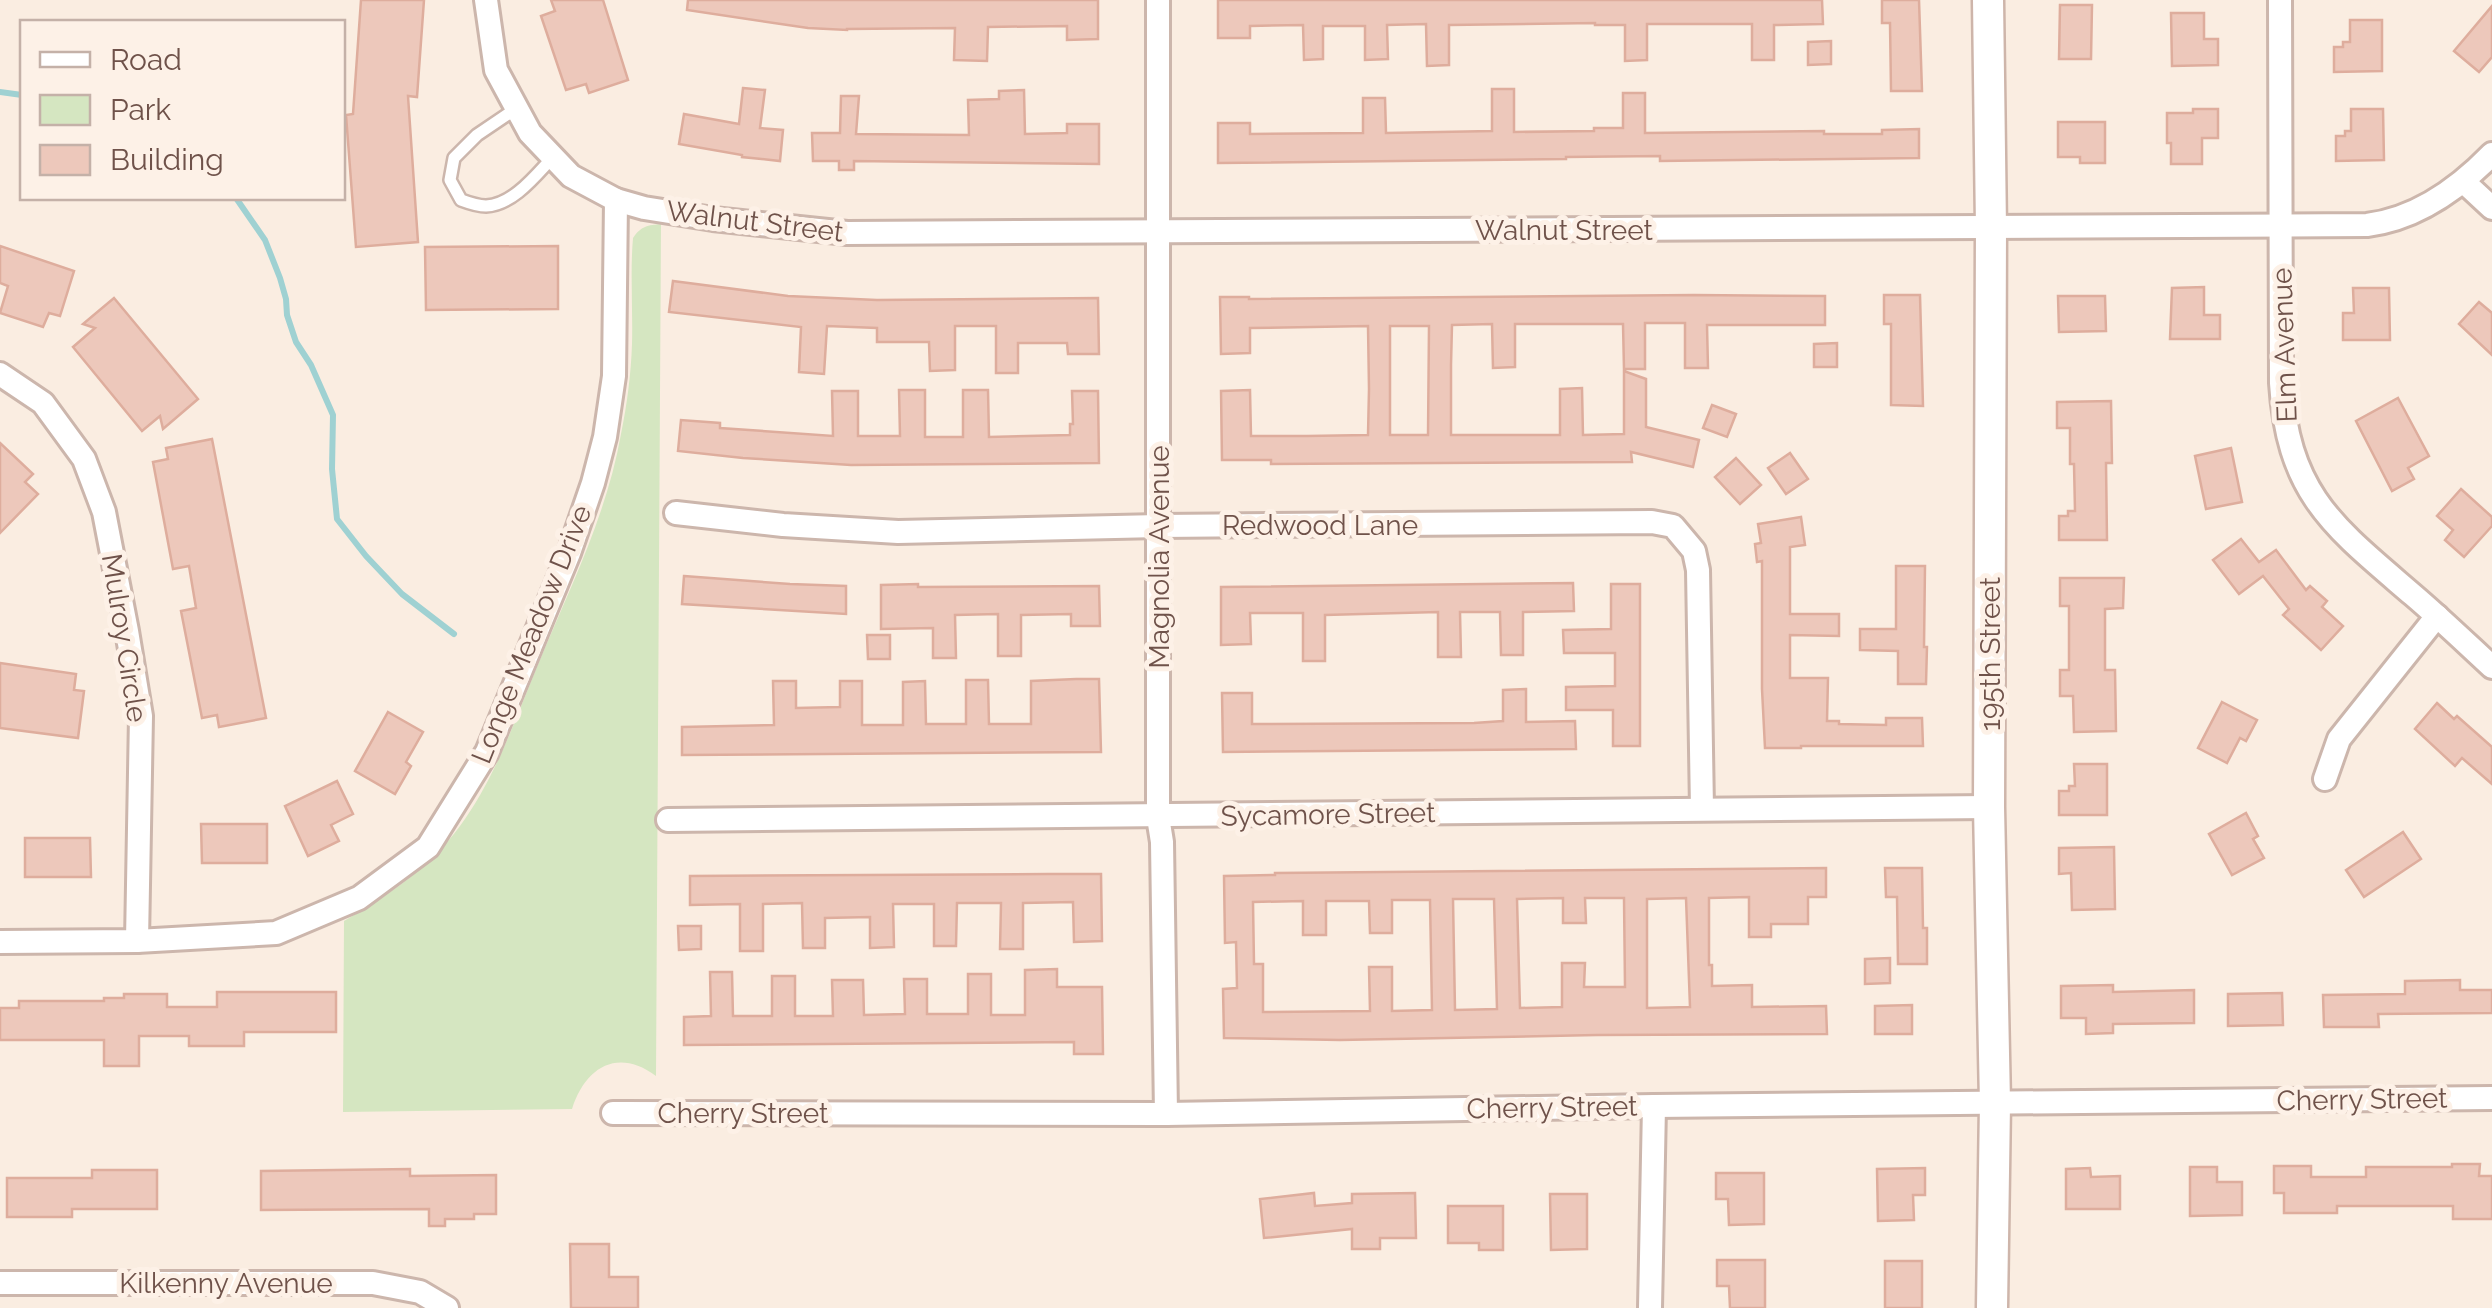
<svg xmlns="http://www.w3.org/2000/svg" width="2492" height="1308" font-family="Raleway,sans-serif">
	<rect width="100%" height="100%" fill="#faede1"/>
	<path fill="#d5e6c1" d="M661,224L656,1076C617,1047 585,1068 572,1109L343,1112L344,921C389,895 429,868 460,826C496,777 516,717 539,662C570,588 607,514 621,434C627,405 631,374 632,344C633,309 630,273 633,238C641,226 648,225 661,224Z"/>
	<g fill="none" stroke-linecap="round" stroke-linejoin="round">
		<g stroke="#9fd1d2" stroke-width="6">
			<polyline points="0,92 22,95"/>
			<polyline points="236,198 265,240 280,278 286,299 287,315 296,342 311,365 333,415 332,469 337,519 366,556 402,594 454,634"/>
		</g>
	</g>
	<g fill="#edc8bb" stroke="#dead9d" stroke-width="2.5" fill-rule="evenodd">
		<polygon points="361,0 424,0 417,97 408,96 418,242 356,247 346,115 353,114"/>
		<polygon points="551,0 603,0 628,80 589,93 586,84 566,90 541,16 555,11"/>
		<polygon points="688,0 1098,0 1098,39 1067,40 1067,26 988,27 987,61 954,60 955,28 847,29 847,30 808,28 687,10"/>
		<polygon points="1218,0 1822,0 1823,24 1774,25 1774,60 1752,60 1752,24 1647,24 1647,60 1625,61 1625,25 1595,25 1595,23 1449,25 1449,65 1427,66 1426,24 1387,25 1388,59 1365,60 1365,26 1323,26 1323,59 1304,60 1303,25 1250,26 1250,38 1218,38"/>
		<polygon points="1882,0 1919,0 1922,91 1891,91 1890,23 1882,23"/>
		<polygon points="2060,5 2092,5 2091,59 2059,59"/>
		<polygon points="2492,6 2492,57 2479,72 2454,51"/>
		<polygon points="2171,13 2204,13 2204,39 2218,39 2218,65 2172,66"/>
		<polygon points="2350,20 2382,20 2382,71 2334,72 2334,47 2343,47 2343,42 2350,42"/>
		<polygon points="1831,41 1831,64 1808,65 1808,42"/>
		<polygon points="743,88 765,90 760,128 783,130 780,161 742,157 742,155 679,144 684,114 739,124"/>
		<polygon points="1492,89 1514,89 1514,132 1594,131 1594,128 1623,128 1623,93 1645,93 1645,133 1824,131 1824,134 1882,134 1882,130 1919,129 1919,158 1660,161 1660,156 1566,157 1566,159 1218,163 1218,123 1250,123 1250,134 1363,133 1363,98 1385,98 1386,133 1492,131"/>
		<polygon points="1024,90 1025,134 1067,133 1067,124 1099,124 1099,164 854,161 854,170 839,170 839,161 813,161 812,133 840,133 841,96 859,96 856,134 969,135 968,100 999,99 999,91"/>
		<polygon points="2193,109 2218,109 2218,138 2202,138 2202,164 2171,164 2171,143 2167,143 2167,113 2193,113"/>
		<polygon points="2351,109 2383,109 2384,160 2336,161 2336,136 2345,136 2345,131 2351,131"/>
		<polygon points="2058,122 2105,122 2105,163 2080,163 2080,157 2058,157"/>
		<polygon points="0,246 74,271 60,316 49,313 43,327 0,313 8,286 0,283"/>
		<polygon points="558,246 558,309 426,310 425,247"/>
		<polygon points="673,281 788,296 877,300 1098,298 1099,354 1068,354 1067,343 1018,343 1018,373 996,373 996,326 955,326 955,370 930,371 929,342 877,342 877,328 827,326 824,374 799,372 801,327 669,312"/>
		<polygon points="2204,287 2204,315 2220,315 2220,339 2170,339 2172,288"/>
		<polygon points="2353,288 2389,288 2390,340 2343,340 2343,313 2354,313"/>
		<path d="M1694,295L1825,296V325H1707L1708,368H1685V323H1645V369H1624L1623,324H1515V367L1493,368L1492,324L1452,325L1451,365V435H1560V389L1582,388L1583,435L1624,434V371L1646,379V427L1699,440L1693,467L1631,452L1632,462L1271,464V460H1222L1221,391L1250,390L1251,436H1307L1368,435L1369,389L1368,326L1250,328V353L1221,354L1220,297H1249V299ZM1390,326H1429L1428,435H1390Z"/>
		<polygon points="1884,295 1920,295 1923,406 1891,405 1891,324 1884,324"/>
		<polygon points="2058,296 2105,296 2106,331 2059,332"/>
		<polygon points="114,298 198,399 163,429 160,416 142,431 73,347 95,328 83,324"/>
		<polygon points="2479,302 2492,313 2492,355 2459,324"/>
		<polygon points="1837,343 1837,367 1814,367 1814,344"/>
		<polygon points="899,390 925,390 925,437 963,437 963,390 988,390 989,437 1070,435 1070,424 1073,424 1072,391 1098,391 1099,463 851,465 743,458 678,451 681,420 720,423 720,428 833,436 832,391 858,391 858,436 900,436"/>
		<polygon points="2398,398 2429,456 2408,468 2414,479 2392,491 2356,421"/>
		<polygon points="2111,401 2112,463 2106,463 2107,540 2059,540 2059,516 2068,516 2068,511 2075,511 2074,464 2070,464 2070,428 2057,428 2057,402"/>
		<polygon points="1712,405 1736,414 1727,437 1703,428"/>
		<polygon points="212,439 266,718 219,727 217,715 202,718 181,611 196,608 189,566 173,569 153,462 168,459 166,448"/>
		<polygon points="0,443 33,474 25,482 38,494 0,533"/>
		<polygon points="2231,448 2242,502 2206,509 2195,456"/>
		<polygon points="1790,453 1808,479 1786,494 1768,468"/>
		<polygon points="1736,458 1761,485 1740,504 1715,477"/>
		<polygon points="2461,489 2492,517 2492,526 2464,557 2445,540 2453,530 2437,516"/>
		<polygon points="1801,517 1805,545 1790,547 1790,614 1839,614 1839,636 1790,635 1790,678 1828,678 1827,721 1839,721 1839,724 1886,725 1886,718 1922,718 1923,746 1801,746 1801,748 1765,748 1762,689 1762,561 1757,562 1755,544 1761,543 1758,524"/>
		<polygon points="2241,539 2259,562 2276,550 2306,590 2310,586 2327,601 2322,607 2343,626 2321,650 2283,615 2289,609 2263,576 2239,594 2213,560"/>
		<polygon points="1896,566 1925,566 1924,647 1927,647 1926,684 1898,684 1898,651 1860,650 1860,629 1896,629"/>
		<polygon points="684,576 790,584 846,586 846,614 682,604"/>
		<polygon points="2060,578 2124,578 2123,608 2105,609 2105,670 2115,670 2116,731 2074,732 2073,696 2060,696 2060,670 2069,670 2069,606 2060,606"/>
		<polygon points="1573,583 1574,611 1523,612 1523,655 1501,655 1500,612 1460,612 1461,657 1438,657 1438,612 1325,615 1325,661 1303,661 1303,613 1250,613 1251,644 1221,645 1221,587"/>
		<polygon points="918,584 918,587 1099,586 1100,626 1071,626 1071,614 1021,615 1021,656 998,656 998,614 955,615 956,658 933,658 933,628 881,629 881,585"/>
		<polygon points="1611,584 1640,584 1640,746 1613,746 1613,710 1566,710 1566,687 1615,686 1615,653 1564,653 1563,630 1611,629"/>
		<polygon points="867,635 890,635 890,659 868,659"/>
		<polygon points="0,663 76,674 74,690 84,691 78,738 0,728"/>
		<polygon points="1076,679 1099,679 1101,752 682,755 682,727 774,725 773,681 796,681 796,708 840,707 840,681 862,681 862,725 903,725 903,682 925,681 926,724 966,724 966,680 988,680 989,724 1031,724 1031,681"/>
		<polygon points="1526,689 1526,722 1575,721 1576,749 1223,752 1222,693 1252,693 1252,724 1474,723 1503,721 1503,690"/>
		<polygon points="2222,702 2257,720 2246,741 2240,738 2227,763 2198,748"/>
		<polygon points="2437,703 2454,719 2457,716 2492,747 2492,784 2462,758 2455,766 2415,729"/>
		<polygon points="388,712 423,732 406,762 411,766 395,794 355,771"/>
		<polygon points="2074,764 2107,764 2107,815 2059,815 2059,791 2069,791 2069,786 2075,786"/>
		<polygon points="337,781 353,814 331,825 339,841 308,856 285,806"/>
		<polygon points="2246,813 2258,836 2253,839 2264,858 2232,875 2209,834"/>
		<polygon points="201,824 267,824 267,863 202,863"/>
		<polygon points="2403,832 2421,859 2364,897 2346,870"/>
		<polygon points="25,838 90,838 91,877 25,877"/>
		<polygon points="2114,847 2115,909 2072,910 2071,873 2059,874 2059,848"/>
		<path d="M1826,868V897H1808V924H1771V937H1749V897L1709,898V965H1712V986L1752,985V1007L1826,1006L1827,1034L1597,1035L1340,1040L1224,1038L1223,989L1237,988L1236,942L1225,943L1224,876L1275,875V873ZM1563,898V923H1586L1585,898H1624L1625,987H1584L1585,963H1562V1007L1520,1008L1517,899ZM1686,898L1690,1007L1647,1008V899ZM1453,899H1494L1497,1009L1455,1010ZM1392,900H1430L1432,1010L1392,1011V967H1369L1370,1011L1263,1012V964H1254L1253,902L1303,901V935H1326V901H1369L1370,933H1392Z"/>
		<polygon points="1885,868 1922,868 1923,928 1927,928 1927,964 1898,964 1897,897 1886,897"/>
		<polygon points="1048,874 1101,874 1102,941 1074,942 1073,902 1023,903 1023,949 1000,949 1001,903 957,903 956,946 934,946 934,904 893,904 894,947 870,948 870,917 825,918 825,948 803,948 802,903 763,904 763,951 740,951 740,904 690,905 690,876"/>
		<polygon points="678,926 701,926 701,949 679,950"/>
		<polygon points="1890,958 1890,983 1865,984 1865,959"/>
		<polygon points="1057,969 1057,987 1102,987 1103,1054 1074,1054 1074,1042 684,1045 684,1017 711,1016 710,972 732,972 733,1016 772,1016 772,976 795,976 795,1016 833,1016 832,980 863,980 864,1015 905,1014 904,979 927,979 927,1014 968,1014 968,974 991,974 991,1015 1025,1015 1025,970"/>
		<polygon points="2460,980 2460,990 2492,990 2492,1013 2378,1014 2379,1027 2324,1027 2323,995 2405,994 2405,981"/>
		<polygon points="2113,985 2113,992 2194,990 2194,1023 2113,1024 2113,1033 2086,1034 2086,1018 2061,1018 2061,986"/>
		<polygon points="217,992 336,992 336,1032 244,1032 244,1046 189,1046 189,1036 139,1036 139,1066 104,1066 104,1040 0,1040 0,1008 19,1008 19,1001 104,1001 104,998 124,998 124,994 167,994 167,1007 217,1007"/>
		<polygon points="2282,993 2283,1025 2228,1026 2228,994"/>
		<polygon points="1912,1005 1912,1034 1875,1034 1875,1006"/>
		<polygon points="2452,1164 2480,1164 2479,1176 2492,1176 2492,1219 2453,1219 2453,1206 2337,1206 2337,1213 2284,1213 2284,1193 2274,1193 2274,1166 2311,1166 2311,1177 2366,1177 2366,1167 2452,1167"/>
		<polygon points="2190,1167 2217,1167 2217,1182 2242,1182 2242,1215 2190,1216"/>
		<polygon points="1925,1168 1925,1195 1913,1195 1914,1220 1878,1221 1877,1169"/>
		<polygon points="2090,1168 2091,1177 2120,1176 2120,1209 2066,1209 2066,1169"/>
		<polygon points="410,1169 410,1176 496,1175 496,1214 474,1214 474,1219 445,1219 445,1226 429,1226 429,1209 261,1210 261,1171"/>
		<polygon points="92,1170 157,1170 157,1209 72,1209 72,1217 7,1217 7,1178 92,1178"/>
		<polygon points="1716,1173 1764,1173 1764,1224 1729,1225 1728,1199 1716,1199"/>
		<polygon points="1314,1193 1315,1206 1352,1203 1352,1194 1415,1193 1416,1238 1380,1238 1380,1249 1352,1249 1352,1229 1264,1238 1260,1199"/>
		<polygon points="1550,1194 1587,1194 1587,1249 1551,1250"/>
		<polygon points="1448,1206 1503,1206 1503,1250 1479,1250 1479,1243 1448,1243"/>
		<polygon points="570,1244 609,1244 609,1277 638,1277 638,1308 571,1308"/>
		<polygon points="1717,1260 1765,1260 1765,1308 1730,1308 1729,1286 1717,1286"/>
		<rect x="1885" y="1261" width="37" height="47"/>
	</g>
	<g fill="none" stroke-linecap="round" stroke-linejoin="round">
		<g stroke="#ccb6ac" stroke-width="16">
			<path id="lane" d="M517,108L477,135L454,158L450,180L461,200C469,203 477,206 486,206C513,205 536,175 553,157"/>
		</g>
		<g stroke="#ccb6ac" stroke-width="28">
			<g id="street">
				<path d="M486,0L496,70L530,133L571,176L616,200L644,208L713,219L847,233L2367,225C2417,219 2458,189 2492,154"/>
				<polyline points="1158,0 1158,817 1162,842 1166,1114"/>
				<path d="M2280,0L2281,383C2288,495 2334,527 2413,595C2440,618 2466,643 2492,667"/>
				<polyline points="2464,182 2492,208"/>
				<polyline points="0,374 43,403 84,459 104,512 127,631 141,716 137,941"/>
				<polyline points="676,513 783,525 898,532 1159,526 1652,522 1673,526 1694,551 1698,570 1702,809"/>
				<polyline points="2325,779 2339,739 2437,616"/>
				<polyline points="668,820 1989,807"/>
				<polyline points="0,942 137,941 276,933 359,898 428,847 487,752 569,553 593,483 605,437 614,376 616,200"/>
				<polyline points="613,1113 1166,1114 1654,1106 2492,1098"/>
				<polyline points="0,1283 373,1283 420,1292 447,1308"/>
				<polyline points="1650,1308 1654,1106"/>
			</g>
		</g>
		<g stroke="#ceb5aa" stroke-width="35">
			<polyline id="secondary" points="1988,0 1991,228 1989,807 1995,1103 1992,1308"/>
		</g>
		<use href="#lane" stroke="#fff" stroke-width="11"/>
		<use href="#street" stroke="#fff" stroke-width="22"/>
		<use href="#secondary" stroke="#fff" stroke-width="30"/>
	</g>
	<g text-anchor="middle" stroke-width="10" stroke-linejoin="round" paint-order="stroke">
		<g font-size="28" fill="#6f524a" stroke="#fdf1e7">
			<text transform="translate(755 221) rotate(7)" y="10">Walnut Street</text>
			<text x="1564" y="240">Walnut Street</text>
			<text transform="translate(2284 345) rotate(-92)" y="10">Elm Avenue</text>
			<text x="1320" y="535">Redwood Lane</text>
			<text transform="translate(1159 557) rotate(-90)" y="10">Magnolia Avenue</text>
			<text transform="translate(531 634) rotate(-68)" y="10">Longe Meadow Drive</text>
			<text transform="translate(125 638) rotate(81)" y="10">Mulroy Circle</text>
			<text transform="translate(1990 654) rotate(-90)" y="10">195th Street</text>
			<text transform="translate(1328 814) rotate(-1)" y="10">Sycamore Street</text>
			<text transform="translate(2362 1099) rotate(-1)" y="10">Cherry Street</text>
			<text transform="translate(1552 1107) rotate(-1)" y="10">Cherry Street</text>
			<text x="743" y="1123">Cherry Street</text>
			<text x="226" y="1293">Kilkenny Avenue</text>
		</g>
	</g>
	<rect x="20" y="20" width="325" height="180" fill="#fdf1e7" stroke="#c4b1a8" stroke-width="2.5"/>
	<rect x="40" y="52" width="50" height="15" fill="#ffffff" stroke="#c4b1a8" stroke-width="2.5"/>
	<text x="110" y="70" font-size="30" fill="#6f524a">Road</text>
	<rect x="40" y="95" width="50" height="30" fill="#d5e6c1" stroke="#c4b1a8" stroke-width="2.5"/>
	<text x="110" y="120" font-size="30" fill="#6f524a">Park</text>
	<rect x="40" y="145" width="50" height="30" fill="#edc8bb" stroke="#c4b1a8" stroke-width="2.5"/>
	<text x="110" y="170" font-size="30" fill="#6f524a">Building</text>
</svg>
